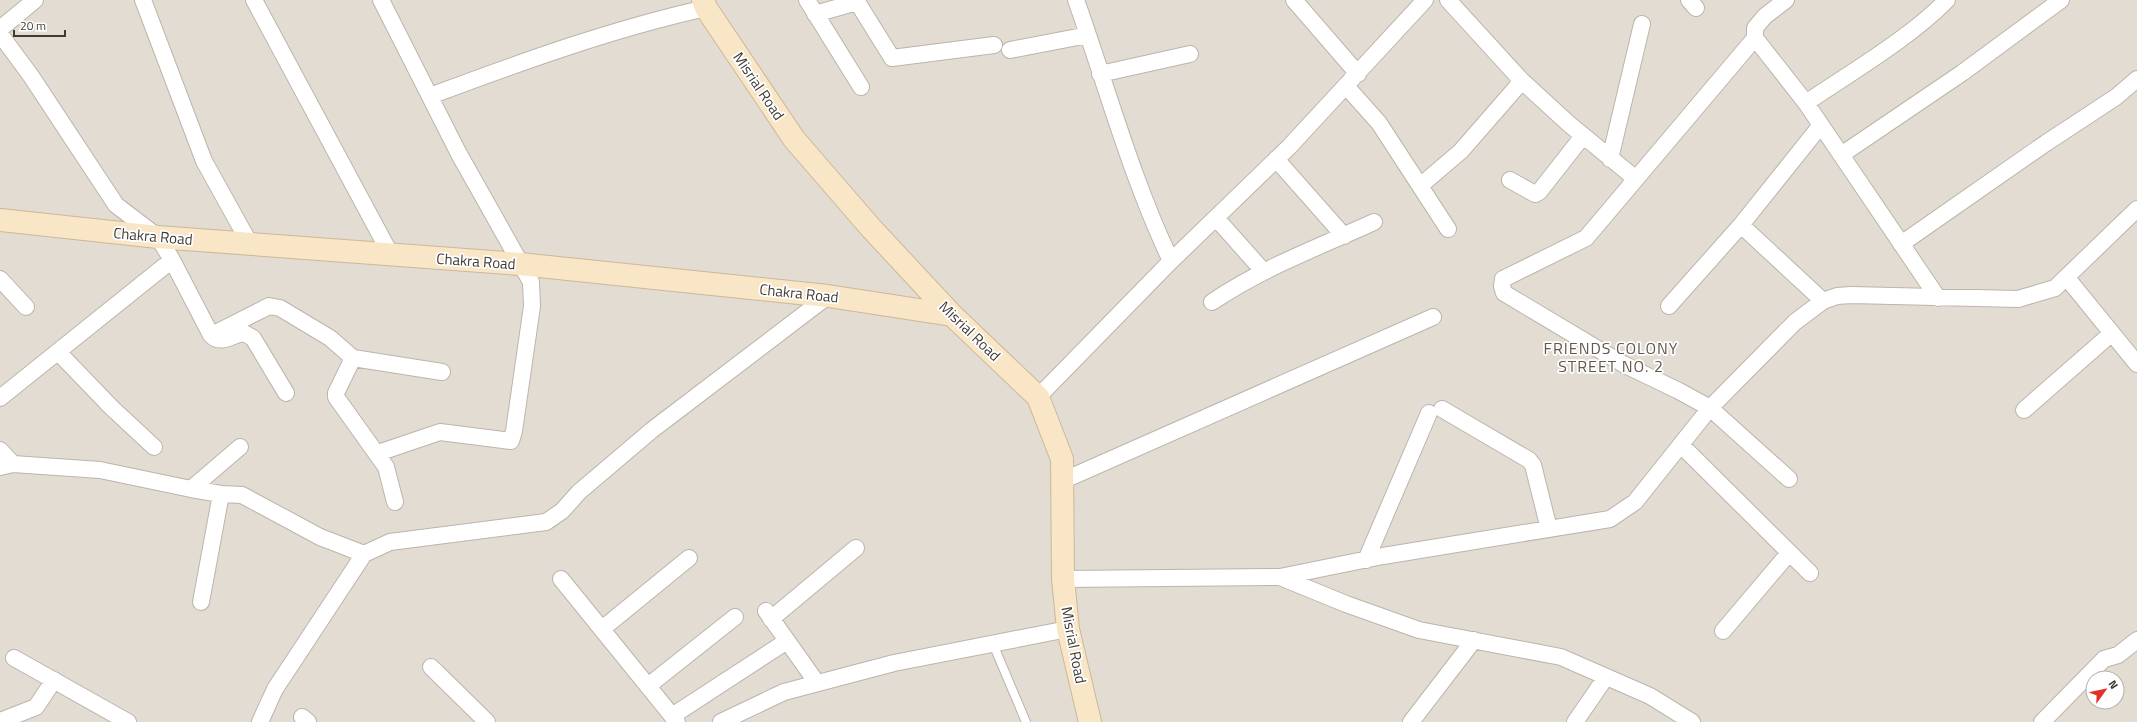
<svg xmlns="http://www.w3.org/2000/svg" width="2137" height="722" viewBox="0 0 2137 722" font-family="'Titillium Web',sans-serif">
<style>
.residential{fill:#e3dcd3;fill-rule:evenodd}
.lines{fill:none;stroke-linecap:round;stroke-linejoin:round}
.service-casing{stroke:#bdb4ab;stroke-width:10}
.minor-casing{stroke:#bdb4ab;stroke-width:18}
.secondary-casing{stroke:#cbb898;stroke-width:24}
.service{stroke:#fff;stroke-width:8}
.minor{stroke:#fff;stroke-width:16}
.secondary{stroke:#f8e6c6;stroke-width:22}
.labels{text-anchor:middle;dominant-baseline:central;stroke-width:3.5;stroke-linejoin:round;paint-order:stroke}
.street-label{font-size:15px;fill:#413b35;stroke:#fff}
.neighbourhood-label{font-size:16px;letter-spacing:1px;fill:#62584d;stroke:#fff}
</style>
<rect width="100%" height="100%" fill="#f0ebe4"/>
<!-- residential -->
<path class="residential" d="M0 0H2137V722H0ZM2093 678H2117V702H2093Z"/>
<g class="lines">
<!-- service casing -->
<g class="service-casing">
<path id="service" d="M993 644 1026 722"/>
</g>
<!-- minor casing -->
<g class="minor-casing">
<path id="minor" d="M143 0 204 161 250 244
M254 0 391 255
M807 0 861 87
M856 0 892 58 994 45
M1076 0C1107 87 1131 177 1171 261
M1294 0 1358 74
M1448 0 1522 81 1569 124 1636 179
M1689 0 1696 8
M1786 0 1765 16 1755 28V38L1806 103 1938 298
M815 14 857 2
M0 29 35 0
M0 34 31 76 116 205 158 237 172 260 211 335C221 346 233 334 244 333L253 338 286 393
M1755 38 1586 238 1503 279 1502 286 1504 293 1623 364 1679 391 1710 408 1789 479
M1010 50 1088 35
M1100 74 1190 54
M1346 86 1379 123 1448 229
M430 96C521 62 612 29 706 8
M1806 103C1850 73 1910 38 1947 0
M1841 155 1962 73 2061 0
M1276 159 1344 236
M1610 159 1642 24
M1510 180 1535 194 1539 192 1583 136
M1420 186 1461 151 1522 81
M1216 218 1264 272
M1741 225 1823 301
M1901 244 2046 143 2116 97 2137 79
M2067 278 2137 364
M0 279 26 307
M1212 302C1262 268 1319 247 1374 222
M1669 306 1741 225 1821 125
M216 333 269 306 280 308 330 338 353 358 442 372
M58 352 112 408 154 447
M353 358 336 393V397L386 467 395 502
M1038 397 1171 261 1289 147 1425 0
M0 398 172 260
M1442 409 1529 460 1533 465 1549 529
M2024 410 2112 333
M1681 445 1810 573
M0 450 13 464
M378 453 440 432 511 441 514 431 532 306 531 282 459 154 381 0
M0 467 13 464 100 470 191 489 221 494 242 495 320 537 364 554
M1062 481 1433 317
M191 489 240 447
M1366 560 1429 413
M1280 577 1346 604 1419 630 1561 657 1650 696 1692 722
M561 579 677 722
M1063 579 1280 577 1383 556 1610 519 1635 502 1710 408 1795 322 1823 301 1837 296 1851 295 2018 299 2055 288 2137 209
M201 602 221 494
M766 611 817 683
M771 619 856 548
M602 629 689 558
M1723 631 1789 553
M14 658 128 722
M431 667 487 722
M648 686 735 617
M672 716 787 641
M302 717 308 722
M0 721 36 707 54 680
M260 722 275 689 364 554 390 542 546 522 562 511 579 492 652 430 828 296
M721 722 784 692 894 663 1068 629
M1411 722 1474 640
M1575 722 1606 677
M2042 722 2104 659 2118 655 2137 640"/>
</g>
<!-- secondary casing -->
<g class="secondary-casing">
<path id="secondary" d="M703 0 706 8 794 139 871 228 952 315 1038 397 1062 459 1063 579 1068 629 1090 722
M0 220 158 237 520 264 828 296 952 315"/>
</g>
<!-- service -->
<use href="#service" class="service"/>
<!-- minor -->
<use href="#minor" class="minor"/>
<!-- secondary -->
<use href="#secondary" class="secondary"/>
</g>
<g class="labels">
<!-- street labels -->
<g class="street-label">
<text transform="translate(759 86) rotate(56)">Misrial Road</text>
<text transform="translate(153 236) rotate(5)">Chakra Road</text>
<text transform="translate(476 261) rotate(4)">Chakra Road</text>
<text transform="translate(799 293) rotate(6)">Chakra Road</text>
<text transform="translate(970 331) rotate(44)">Misrial Road</text>
<text transform="translate(1074 645) rotate(79)">Misrial Road</text>
</g>
<!-- neighbourhood labels -->
<g class="neighbourhood-label">
<text x="1611" y="348">FRIENDS COLONY<tspan x="1611" dy="18">STREET NO. 2</tspan></text>
</g>
</g>
<!-- north arrow -->
<g transform="translate(2105 690) rotate(57)"><circle r="19" fill="#ffffff" stroke="#b3b1ae"/>
<path d="M0-3L7 15L0 10L-7 15Z" fill="#e1322a"/>
<text y="-6" font-size="11" font-weight="bold" text-anchor="middle" fill="#413b35">N</text>
</g>
<!-- scale -->
<path d="M14 30v6h51v-6" fill="none" stroke="#413b35" stroke-width="2"/>
<text x="20" y="30" font-size="12" fill="#413b35" stroke="#ffffff" stroke-width="3" paint-order="stroke">20 m</text>
</svg>
